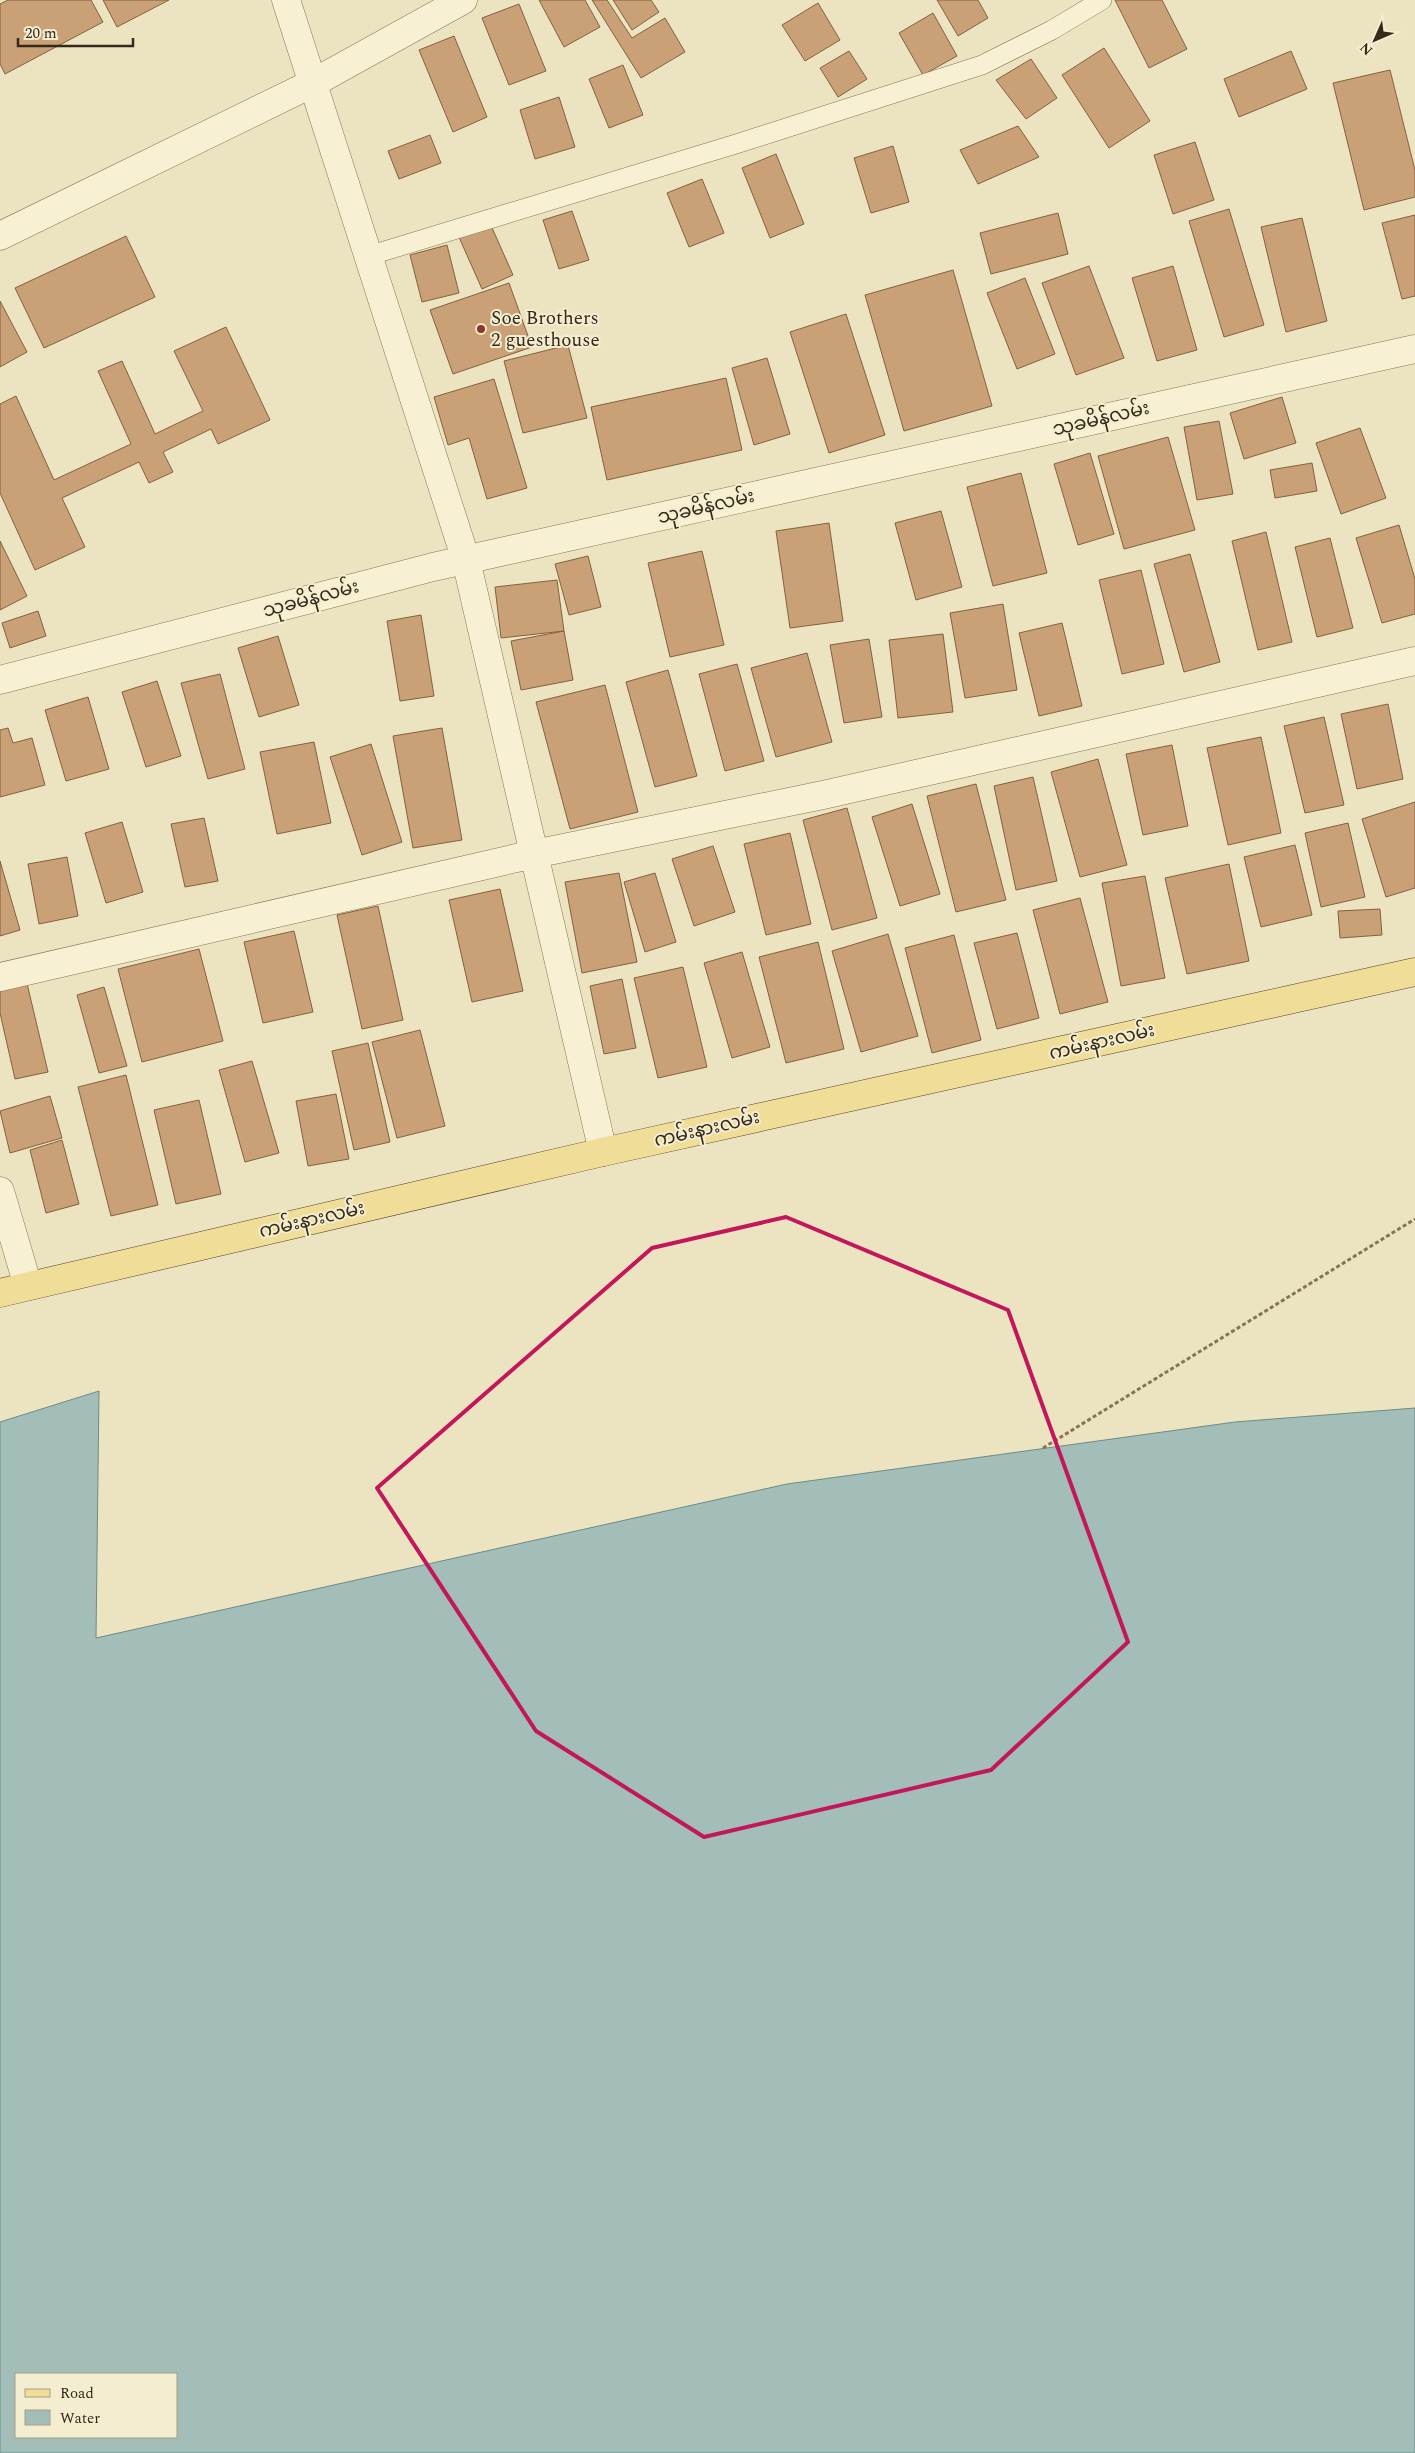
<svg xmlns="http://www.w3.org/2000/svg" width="1415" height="2453" viewBox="0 0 1415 2453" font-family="Spectral,'Noto Sans Myanmar',serif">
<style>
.water{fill:#a3beb9;stroke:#6a8c87;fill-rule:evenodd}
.building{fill:#caa176;stroke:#83613f}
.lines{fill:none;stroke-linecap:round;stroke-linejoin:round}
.lane-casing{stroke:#857458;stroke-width:20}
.street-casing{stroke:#857458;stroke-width:29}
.primary-casing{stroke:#52422d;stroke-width:29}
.path{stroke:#857458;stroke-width:3;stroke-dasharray:4 2.5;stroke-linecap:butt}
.lane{stroke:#f8f0d2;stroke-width:19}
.street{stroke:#f8f0d2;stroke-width:28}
.primary{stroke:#efdd98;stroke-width:28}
.marked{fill:none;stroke:#c2185b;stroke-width:4;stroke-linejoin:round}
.poi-dot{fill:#92342a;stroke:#f4edcf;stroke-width:2}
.labels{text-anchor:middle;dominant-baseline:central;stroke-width:4;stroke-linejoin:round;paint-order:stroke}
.poi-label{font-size:19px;fill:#342a1c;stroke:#f4edcf;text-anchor:start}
.street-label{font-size:19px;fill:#342a1c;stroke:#f4edcf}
</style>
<rect width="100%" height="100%" fill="#ece3c0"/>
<!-- water -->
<path class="water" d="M99 1391 96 1638 787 1484 1235 1422 1415 1408V2453H0V1422ZM16 2374H176V2437H16Z"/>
<!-- building -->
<path class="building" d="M8 0H91L103 22 5 74 0 64V4Z
M103 0H169L117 27Z
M539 0H585L600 27 564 47Z
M592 0H607L632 38 665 18 685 52 641 78Z
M613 0H651L659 12 632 30Z
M937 0H978L988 18 958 36Z
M1115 0H1162L1187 49 1149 68Z
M818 3 840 40 805 61 782 25Z
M519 4 546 71 509 85 482 18Z
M933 13 957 56 923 75 899 33Z
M454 36 487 117 453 132 419 50Z
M1104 48 1150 121 1109 148 1062 75Z
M849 51 867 79 838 97 820 68Z
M1291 51 1307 89 1239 117 1224 79Z
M1031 59 1057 98 1026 119 996 80Z
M623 65 643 115 609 128 589 79Z
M1390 70 1415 170V197L1364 210 1333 83Z
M559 97 575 147 535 159 520 110Z
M1018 126 1039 157 978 184 960 150Z
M430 135 441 163 399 179 388 151Z
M1195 142 1214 200 1173 214 1154 155Z
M893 146 909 202 871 213 854 158Z
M776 154 804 224 770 238 742 168Z
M702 179 724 233 689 247 667 193Z
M1229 209 1264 325 1224 337 1189 221Z
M572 211 589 260 559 269 543 220Z
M1058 213 1068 254 991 274 980 233Z
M1415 215V296L1402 299 1382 223Z
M1302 218 1327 321 1286 332 1261 227Z
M489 221 513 275 482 289 458 235Z
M126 236 155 297 44 348 15 288Z
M447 245 459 293 422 302 410 255Z
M1089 266 1124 358 1076 375 1042 283Z
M1173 266 1197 350 1157 361 1132 278Z
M953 270 992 406 904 431 865 295Z
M1025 278 1055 354 1017 369 987 293Z
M509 283 532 347 453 374 430 310Z
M0 301 27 352 0 367Z
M846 314 885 435 829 453 790 332Z
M226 327 270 420 218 444 211 429 163 452 173 472 149 483 139 462 62 498 85 547 35 570 0 493V404L16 396 54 480 131 444 98 371 122 361 155 434 203 411 174 351Z
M568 345 587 418 523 433 504 361Z
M767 358 790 434 754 445 732 368Z
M726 378 742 450 607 480 591 407Z
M494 379 527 488 487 499 469 438 448 445 434 397Z
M1282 397 1296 443 1244 459 1230 413Z
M1219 421 1233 494 1197 500 1184 427Z
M1360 428 1386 498 1341 514 1316 443Z
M1168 437 1195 530 1124 549 1098 456Z
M1090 453 1114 534 1078 545 1054 464Z
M1312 463 1317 491 1275 498 1270 470Z
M1021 473 1047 573 993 586 967 487Z
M941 511 962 587 916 600 895 523Z
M829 523 843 621 790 628 776 531Z
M1399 525 1415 579V614L1382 623 1356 538Z
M1266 532 1292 642 1258 650 1232 541Z
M1330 538 1353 628 1317 637 1295 547Z
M0 541 27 596 0 610Z
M702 551 724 645 670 657 648 563Z
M1190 554 1220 662 1184 672 1154 564Z
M588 556 601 607 569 615 555 564Z
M1141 570 1164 664 1122 674 1099 580Z
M557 580 564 631 501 638 495 587Z
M1003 604 1017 690 965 698 950 613Z
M38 611 46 636 10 648 2 623Z
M421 615 434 696 400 701 387 621Z
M1062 623 1082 706 1039 716 1019 633Z
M564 631 573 680 521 690 511 641Z
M943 634 953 712 898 718 889 640Z
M278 636 299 705 259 717 238 648Z
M869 639 882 717 844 723 830 645Z
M807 653 832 742 776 757 751 668Z
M737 664 764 761 725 771 699 674Z
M668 670 697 776 655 787 626 682Z
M220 674 245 769 208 779 181 683Z
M157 681 181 756 146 767 122 692Z
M605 685 638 812 570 829 536 702Z
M88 697 109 769 66 781 45 710Z
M1388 704 1403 779 1357 789 1341 714Z
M1324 717 1344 805 1305 813 1284 726Z
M8 728 13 743 32 738 45 785 0 797V730Z
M442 728 462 840 413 848 393 736Z
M1261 737 1281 833 1228 845 1207 748Z
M314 742 331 823 277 834 260 752Z
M371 744 402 842 362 855 330 757Z
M1172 745 1188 826 1143 835 1126 754Z
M1098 759 1127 865 1080 877 1051 772Z
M1033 777 1057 881 1016 890 994 786Z
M976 784 1006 900 956 912 927 796Z
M1415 802V888L1386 897 1362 819Z
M912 804 940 894 900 906 872 817Z
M847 808 877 918 832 930 803 820Z
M204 818 218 881 185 887 171 824Z
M122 822 143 892 106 903 85 833Z
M1348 823 1365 897 1321 907 1305 833Z
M790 833 811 924 766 935 744 844Z
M1295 845 1312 915 1261 927 1244 857Z
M713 846 735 912 694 926 672 859Z
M67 857 78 916 39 924 28 864Z
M0 861 20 930 0 936Z
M1229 864 1249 961 1187 974 1165 878Z
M619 873 637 962 582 973 565 882Z
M655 873 676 942 645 952 624 882Z
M1145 876 1165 978 1121 986 1102 883Z
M500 889 523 991 472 1002 449 900Z
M1080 898 1108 1002 1060 1014 1033 910Z
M378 906 403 1020 362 1029 337 915Z
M1380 909 1382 935 1340 938 1338 911Z
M294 931 313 1012 263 1023 244 942Z
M1017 933 1039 1018 997 1029 974 943Z
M888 934 918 1036 861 1052 832 951Z
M954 935 981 1040 932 1053 905 948Z
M818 942 844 1049 786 1063 759 957Z
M199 949 223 1041 142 1062 118 969Z
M742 952 770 1047 732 1058 704 963Z
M683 967 707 1067 658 1078 634 978Z
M25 975 48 1072 15 1079 0 1013V981Z
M622 979 636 1048 604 1054 590 986Z
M104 987 127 1066 99 1073 77 995Z
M420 1030 445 1126 397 1138 372 1042Z
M368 1043 390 1142 354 1150 332 1051Z
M252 1061 279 1153 245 1162 219 1070Z
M126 1075 158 1205 111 1216 78 1087Z
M336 1094 349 1159 308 1166 296 1101Z
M50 1096 62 1138 10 1153 0 1111Z
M199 1100 221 1194 176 1204 154 1110Z
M62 1140 79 1204 46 1213 30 1150Z"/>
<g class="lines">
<!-- lane casing -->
<g class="lane-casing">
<path id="lane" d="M368 256 736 144 982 65 1052 30 1102 0"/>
</g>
<!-- street casing -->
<g class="street-casing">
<path id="street" d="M286 0 466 560 603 1152
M0 236 313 83 463 0
M0 680 433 567 1415 349
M0 977 534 854 823 795 1415 661
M0 1191 28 1286"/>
</g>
<!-- primary casing -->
<g class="primary-casing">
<path id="primary" d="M0 1293 603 1152 1415 972"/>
</g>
<!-- path -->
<path class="path" d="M1043 1448 1415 1219"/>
<!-- lane -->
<use href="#lane" class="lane"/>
<!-- street -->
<use href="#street" class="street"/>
<!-- primary -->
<use href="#primary" class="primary"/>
</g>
<!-- marked area -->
<path class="marked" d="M786 1217 1008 1310 1128 1642 991 1770 704 1837 536 1731 377 1488 652 1248Z"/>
<!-- markers -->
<circle class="poi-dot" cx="481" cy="329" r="5"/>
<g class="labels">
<!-- poi labels -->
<g class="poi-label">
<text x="491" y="318">Soe Brothers<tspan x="491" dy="22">2 guesthouse</tspan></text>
</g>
<!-- street labels -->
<g class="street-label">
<text transform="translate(1101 419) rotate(-13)">သုခမိန်လမ်း</text>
<text transform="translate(706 507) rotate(-13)">သုခမိန်လမ်း</text>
<text transform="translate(311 599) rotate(-15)">သုခမိန်လမ်း</text>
<text transform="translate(1102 1042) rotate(-13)">ကမ်းနားလမ်း</text>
<text transform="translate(707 1129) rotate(-13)">ကမ်းနားလမ်း</text>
<text transform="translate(312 1220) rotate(-13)">ကမ်းနားလမ်း</text>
</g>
</g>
<!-- legend -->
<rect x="15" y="2373" width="162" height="65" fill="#f4edcf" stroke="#a79f87"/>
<rect x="25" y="2389" width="25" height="8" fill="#efdd98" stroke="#a79f87"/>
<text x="60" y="2398" font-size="15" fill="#342a1c">Road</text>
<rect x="25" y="2410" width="25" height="15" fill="#a3beb9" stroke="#a79f87"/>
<text x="60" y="2423" font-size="15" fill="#342a1c">Water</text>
<!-- north arrow -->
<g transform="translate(1375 40) rotate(225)" stroke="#f4edcf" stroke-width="4" paint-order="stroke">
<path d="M0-4L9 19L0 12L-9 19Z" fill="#342a1c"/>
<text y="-8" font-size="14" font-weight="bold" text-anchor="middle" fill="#342a1c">N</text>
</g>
<!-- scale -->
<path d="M18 38v8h115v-8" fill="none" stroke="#342a1c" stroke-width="2.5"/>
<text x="25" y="38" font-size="15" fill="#342a1c" stroke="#f4edcf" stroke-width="4" paint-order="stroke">20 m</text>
</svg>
